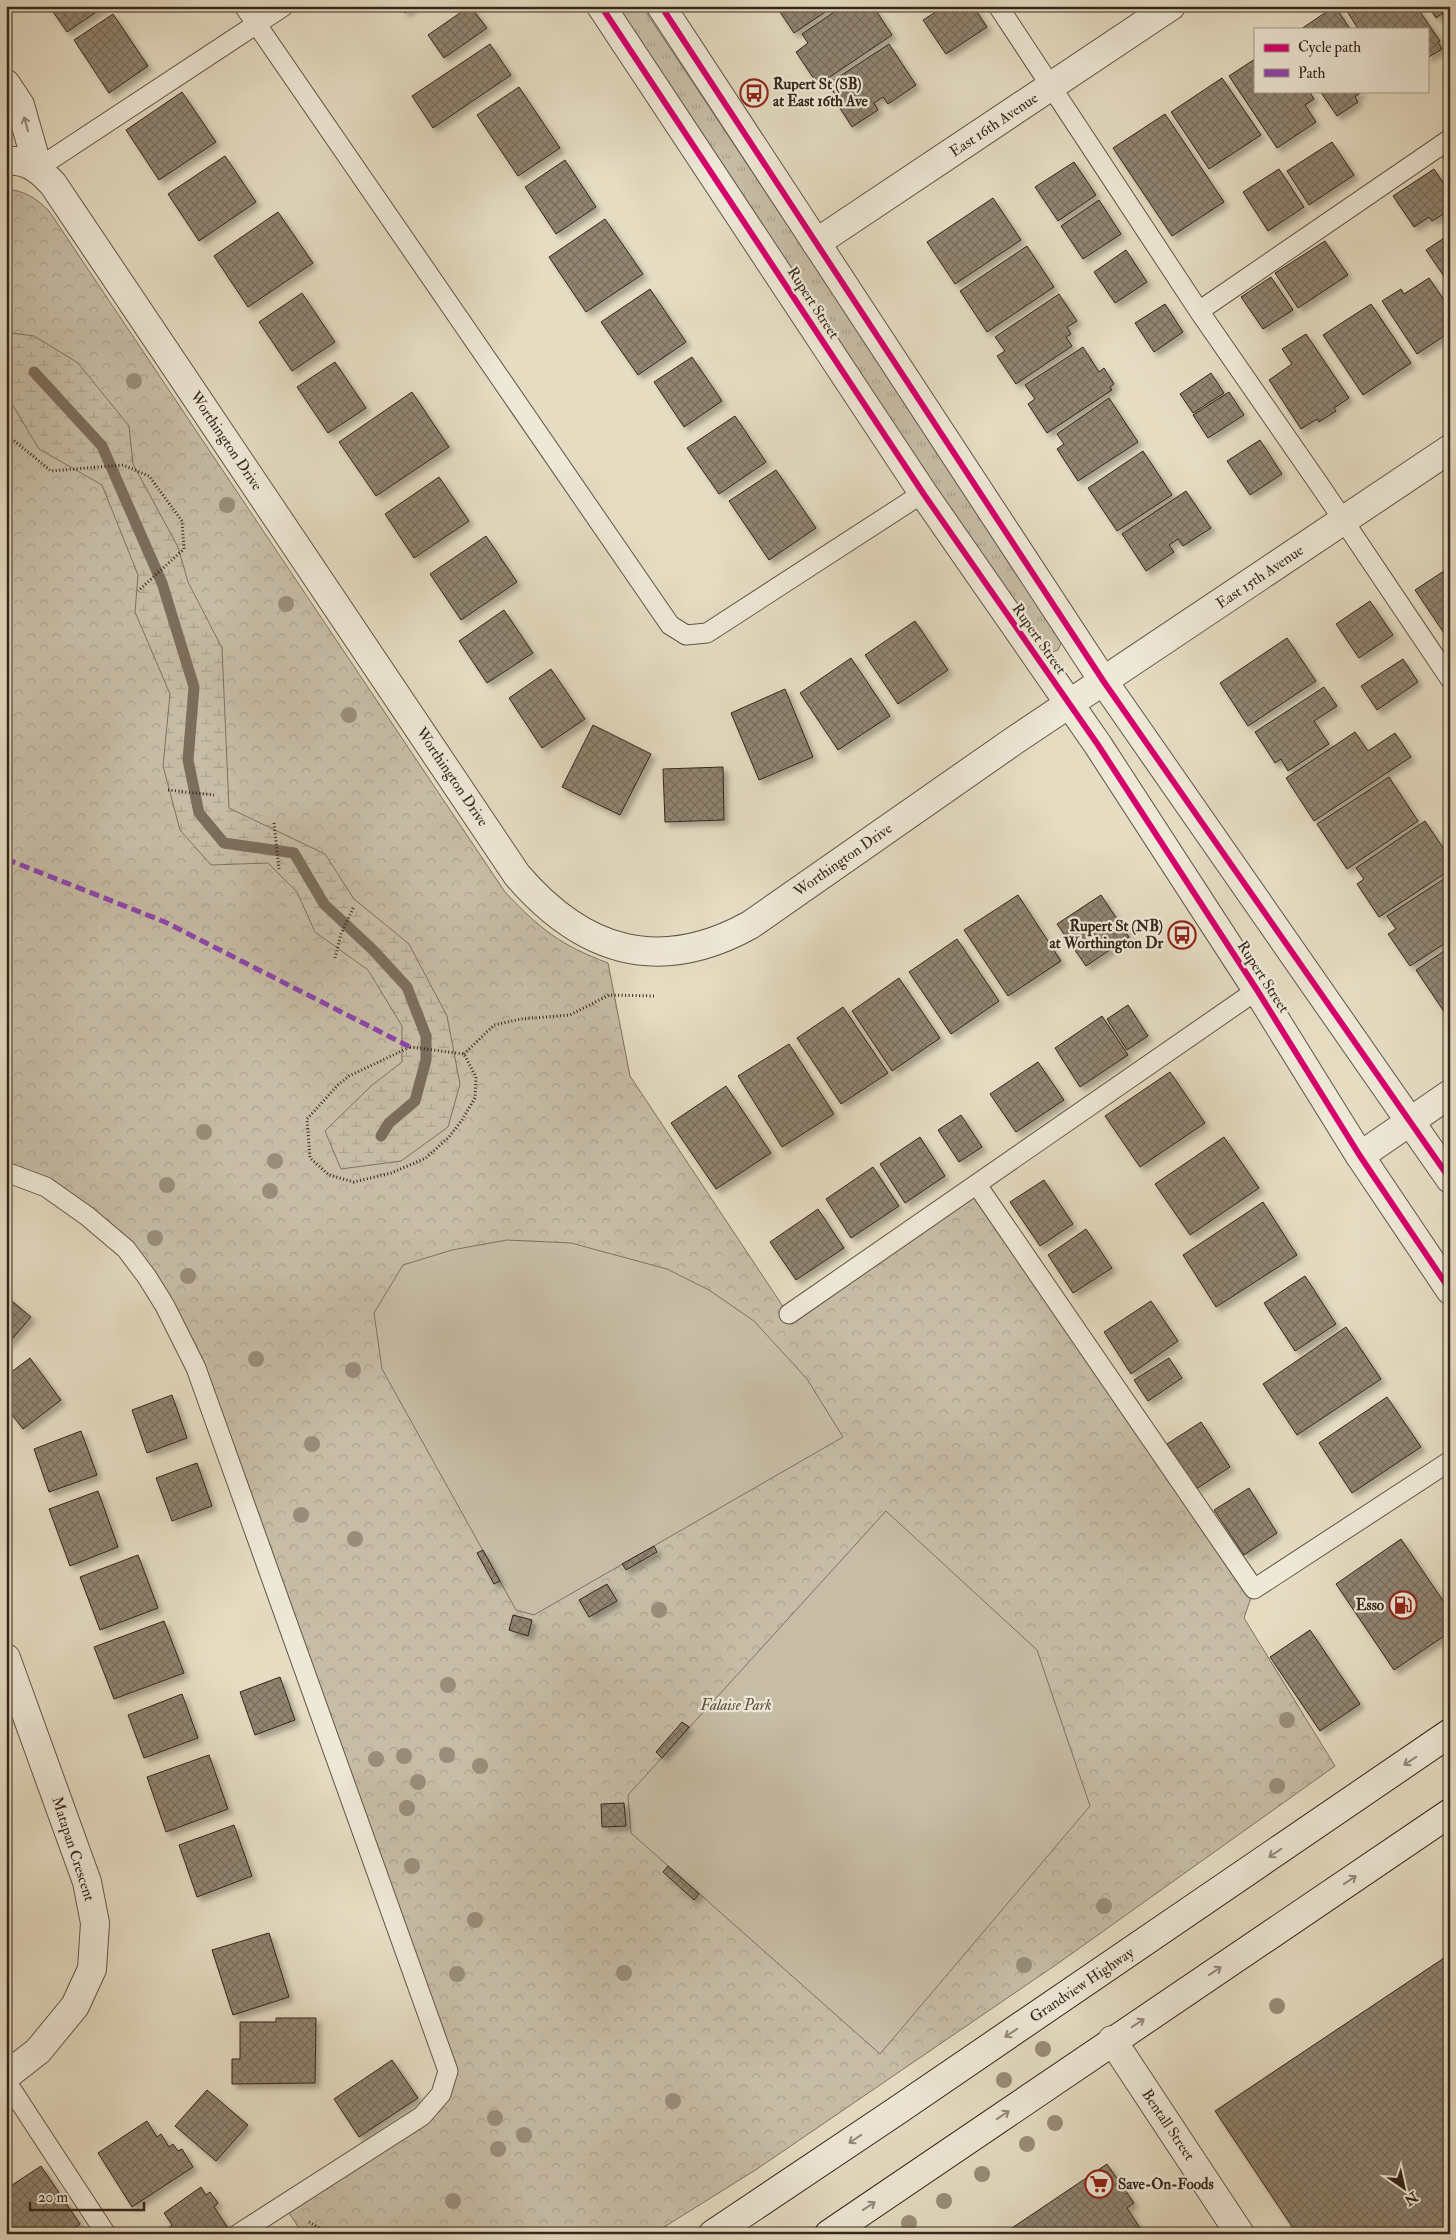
<svg xmlns="http://www.w3.org/2000/svg" width="1456" height="2240" viewBox="0 0 1456 2240" font-family="'IM FELL Double Pica',serif">
<style>
.grass{fill:url(#grass-tufts);stroke:#7e7260}
.forest{fill:url(#forest-crowns);stroke:#7e7260}
.wetland{fill:url(#wetland-marsh);stroke:#7e7260}
.pitch{fill:#c7bda6;stroke:#7e7260}
.lines{fill:none;stroke-linecap:round;stroke-linejoin:round}
.stream{stroke:#7c6e5d;stroke-width:11}
.building{fill:url(#building-cross-hatch);stroke:#36261b;filter:url(#shadow)}
.service-casing{stroke:#625445;stroke-width:21}
.minor-casing{stroke:#625445;stroke-width:30}
.tertiary-casing{stroke:#625445;stroke-width:30}
.secondary-casing{stroke:#36261b;stroke-width:30}
.path{stroke:#36261b;stroke-width:3;stroke-dasharray:1 2.5;stroke-linecap:butt}
.service{stroke:#eee8d7;stroke-width:19}
.minor{stroke:#eee8d7;stroke-width:28}
.tertiary{stroke:#eee8d7;stroke-width:28}
.secondary{stroke:#eee8d7;stroke-width:28}
.quiet{stroke:#8e44ad;stroke-width:5;stroke-dasharray:10 5;stroke-linecap:butt}
.cycleway-casing{stroke:#eee8d7;stroke-width:9}
.cycleway{stroke:#d6006c;stroke-width:6}
.tree{fill:#998d79}
.oneway{stroke:#928779}
.labels{text-anchor:middle;dominant-baseline:central;stroke-width:4.5;stroke-linejoin:round;paint-order:stroke}
.poi-label{font-size:15px;font-weight:bold;fill:#36261b;stroke:#eee8d7;text-anchor:start}
.street-label{font-size:15px;fill:#36261b;stroke:#eee8d7}
.park-label{font-size:15px;font-style:italic;fill:#5a4c3e;stroke:#eee8d7}
</style>
<defs>
<pattern id="grass-tufts" width="24" height="20" patternUnits="userSpaceOnUse" patternTransform="scale(1.25)"><rect width="24" height="20" fill="#c7bda6"/><path d="M3 7l-1-3M5 7V3M7 7l1-3M15 17l-1-3M17 17v-4M19 17l1-3" fill="none" stroke="#aca28e"/></pattern>
<pattern id="forest-crowns" width="20" height="18" patternUnits="userSpaceOnUse" patternTransform="scale(1.25)"><rect width="20" height="18" fill="#c7bda6"/><path d="M2 6a3 3 0 1 1 6 0M12 15a3 3 0 1 1 6 0" fill="none" stroke="#aca28e"/></pattern>
<pattern id="wetland-marsh" width="20" height="14" patternUnits="userSpaceOnUse" patternTransform="scale(1.25)"><rect width="20" height="14" fill="#c7bda6"/><path d="M1 5h8M5 5V1M11 12h8M15 12V8" fill="none" stroke="#aca28e"/></pattern>
<pattern id="building-cross-hatch" width="8" height="8" patternUnits="userSpaceOnUse" patternTransform="scale(1.25)"><rect width="8" height="8" fill="#918572"/><path d="M0 0l8 8M0 8l8-8" fill="none" stroke="#776d5d"/></pattern>
<filter id="shadow"><feDropShadow dx="4.5" dy="4.5" stdDeviation="2.5" flood-color="#0004"/></filter>
</defs>
<rect width="100%" height="100%" fill="#e5dcc2"/>
<filter id="stains"><feTurbulence type="fractalNoise" baseFrequency=".004" numOctaves="4"/><feColorMatrix values="0 0 0 0 .2 0 0 0 0 .09 0 0 0 0 .02 0 0 0 .5 -.17"/></filter>
<radialGradient id="worn" r=".72"><stop offset=".6" stop-color="#630" stop-opacity="0"/><stop offset="1" stop-color="#630" stop-opacity=".3"/></radialGradient>
<!-- grass -->
<path class="grass" d="M614 6H642L1059 634 1062 641 1058 650 1050 653 1042 647Z"/>
<!-- forest -->
<path class="forest" d="M6 189C25 191 36 198 49 211L505 892C540 929 560 945 608 963L630 1076 788 1314 977 1185 1254 1589 1244 1618 1335 1766 1060 1962 757 2169 653 2234H303L283 2204 422 2116 448 2071 196 1368 126 1249 6 1172Z"/>
<!-- wetland -->
<path class="wetland" d="M11 333 34 336 78 363 129 426 133 464 178 547 188 582 222 648 229 808 325 854 354 899 409 944 447 1016 460 1084 448 1127 401 1161 341 1169 325 1131 371 1086 402 1062V1026L368 970 315 932 297 892 268 863 211 865 180 830 163 766 170 694 135 612 138 575 102 485 39 449 6 394V338Z"/>
<!-- pitch -->
<path class="pitch" d="M507 1240 571 1243 667 1269 709 1290 754 1321 807 1379 843 1437 534 1615 516 1610 382 1369 374 1313 403 1265 452 1250Z
M886 1511 1037 1650 1090 1806 880 2054 631 1833 628 1795Z"/>
<g class="lines">
<!-- stream -->
<path class="stream" d="M34 372 102 446 162 583 194 687 188 760 199 813 224 843 294 853 324 904 373 950 407 987 426 1036V1060L415 1101 389 1123 381 1136"/>
</g>
<!-- building -->
<path class="building" d="M49 6H105L67 32Z
M401 6H415L405 13Z
M470 6 487 28 444 58 428 35Z
M776 6H834L794 33Z
M843 6H873L892 35 818 85 796 52 808 43 802 34Z
M945 6H973L987 27 946 54 923 20Z
M1335 6 1350 29H1301L1307 25Z
M1344 6H1416L1440 41 1438 42 1442 49 1427 58V29H1358Z
M1428 6H1450V8L1436 18Z
M113 14 148 66 109 93 74 40Z
M490 44 511 75 433 128 412 96Z
M889 44 916 85 888 104 883 97 874 103 878 110 852 127 836 102 839 100 828 84Z
M1255 59V91H1309L1314 99 1305 105 1316 122 1277 148 1229 76Z
M1222 78 1261 135 1209 169 1171 112Z
M519 87 560 148 518 176 477 115Z
M1320 91H1363L1355 97 1358 102 1337 116Z
M182 92 216 142 159 180 126 130Z
M1165 114 1224 202 1172 236 1113 148Z
M1332 142 1354 175 1309 205 1287 171Z
M1450 154V168L1443 158Z
M225 156 256 202 199 241 168 194Z
M565 160 596 207 556 234 525 187Z
M1074 162 1096 195 1058 221 1035 187Z
M1279 169 1304 207 1268 231 1243 192Z
M1434 169 1450 193V210L1432 221 1429 217 1414 227 1393 196Z
M993 198 1021 240 955 284 927 242Z
M1099 200 1121 234 1083 259 1061 226Z
M278 212 313 263 248 307 214 256Z
M605 219 643 274 586 312 549 257Z
M1450 234V285L1426 250Z
M1325 241 1348 275 1298 308 1275 273Z
M1027 246 1054 287 987 332 960 291Z
M1126 250 1147 282 1115 303 1094 272Z
M1271 277 1293 310 1263 329 1241 297Z
M1429 278 1450 309V332L1417 354 1382 301 1401 289 1404 294Z
M650 289 686 342 638 375 601 322Z
M302 293 335 342 292 371 259 322Z
M1059 294 1077 321 1067 327 1071 334 1066 337 1072 346 1016 384 997 356 1005 351 995 337Z
M1165 304 1183 332 1154 352 1135 323Z
M1371 304 1411 363 1363 395 1323 335Z
M1306 334 1349 398 1334 408 1336 411 1319 422 1317 419 1301 429 1269 380 1292 364 1282 349Z
M1083 347 1099 372 1104 368 1114 384 1110 387 1112 390 1047 433 1028 404 1035 399 1025 385Z
M692 357 722 401 684 427 654 382Z
M335 362 366 408 328 433 297 387Z
M1211 373 1224 393 1193 413 1180 394Z
M412 392 449 447 376 496 339 442Z
M1229 392 1244 415 1208 438 1193 415Z
M1109 398 1138 442 1078 481 1057 449 1064 444 1057 434Z
M735 416 766 462 719 494 687 448Z
M1260 440 1282 474 1250 495 1227 461Z
M1143 451 1172 495 1117 531 1088 488Z
M776 470 816 528 769 560 729 501Z
M439 477 469 521 414 558 385 514Z
M1186 491 1211 528 1183 546 1178 539 1169 545 1174 552 1146 571 1122 534Z
M486 536 517 582 461 620 430 574Z
M1450 567V629L1444 633 1415 590Z
M1370 601 1393 635 1359 658 1336 624Z
M504 610 533 653 487 683 459 641Z
M915 621 948 670 898 704 865 655Z
M1287 638 1316 681 1248 726 1220 683Z
M851 658 890 716 838 750 800 693Z
M1403 659 1418 682 1377 710 1361 686Z
M551 669 585 719 542 748 509 698Z
M1324 687 1337 706 1314 721 1329 744 1288 771 1281 759 1275 763 1255 732Z
M785 689 813 757 759 780 731 713Z
M593 725 651 754 620 815 562 787Z
M1355 732 1368 751 1395 733 1411 757 1314 821 1286 778Z
M723 767 724 820 665 822 663 769Z
M1389 777 1418 821 1347 869 1317 824Z
M1425 821 1450 858V870L1379 917 1357 884 1364 879 1356 868Z
M1450 875V940L1410 966 1388 934 1396 929 1387 916Z
M1018 895 1061 961 1008 996 964 930Z
M1101 895 1129 937 1086 966 1057 924Z
M957 939 999 1001 951 1034 909 972Z
M1450 947V1009L1445 1013 1416 970Z
M899 978 940 1038 892 1071 852 1011Z
M1128 1005 1148 1036 1127 1050 1107 1019Z
M843 1007 888 1073 841 1104 797 1038Z
M1102 1016 1128 1055 1080 1087 1055 1048Z
M789 1044 834 1114 782 1147 738 1076Z
M1038 1062 1064 1100 1016 1132 990 1094Z
M1170 1072 1205 1123 1140 1167 1105 1116Z
M726 1086 771 1153 716 1189 671 1123Z
M961 1115 982 1147 959 1162 938 1130Z
M920 1137 945 1176 905 1203 880 1164Z
M1224 1137 1259 1188 1190 1235 1155 1184Z
M873 1167 899 1206 851 1238 826 1199Z
M1044 1180 1073 1224 1040 1246 1010 1202Z
M1263 1202 1297 1255 1216 1307 1183 1255Z
M818 1209 844 1248 796 1280 770 1242Z
M1086 1229 1112 1268 1073 1293 1048 1255Z
M1305 1276 1336 1324 1295 1351 1264 1303Z
M6 1296 31 1317 6 1346Z
M1151 1301 1178 1341 1131 1374 1104 1332Z
M1346 1327 1381 1379 1297 1435 1263 1384Z
M30 1358 61 1400 23 1429 6 1407V1376Z
M1169 1358 1182 1378 1148 1401 1134 1380Z
M172 1395 187 1438 147 1453 132 1410Z
M1387 1397 1421 1447 1352 1493 1319 1443Z
M1201 1422 1230 1467 1196 1489 1167 1444Z
M81 1431 97 1475 49 1492 34 1449Z
M197 1463 212 1506 172 1521 156 1478Z
M1249 1488 1277 1533 1244 1555 1214 1510Z
M98 1491 118 1547 70 1566 49 1509Z
M1401 1539 1450 1611V1632L1394 1670 1336 1584Z
M654 1546 657 1552 626 1570 622 1564Z
M483 1550 500 1581 494 1584 477 1553Z
M138 1555 158 1608 100 1630 80 1577Z
M607 1584 617 1601 589 1617 579 1600Z
M513 1615 532 1620 528 1636 509 1630Z
M164 1621 184 1673 114 1699 94 1647Z
M1310 1630 1360 1704 1320 1731 1270 1657Z
M280 1677 295 1720 255 1735 240 1692Z
M182 1694 198 1738 144 1758 128 1715Z
M682 1722 689 1727 662 1758 656 1752Z
M209 1755 228 1809 166 1832 147 1777Z
M624 1803 626 1826 602 1827 601 1804Z
M234 1825 252 1876 197 1897 179 1845Z
M668 1866 699 1894 694 1900 663 1872Z
M269 1933 289 1997 233 2015 212 1950Z
M1450 1954V2234H1297L1215 2111Z
M276 2018H316L315 2083 232 2084V2059H240V2022H276Z
M392 2060 418 2098 359 2137 334 2099Z
M207 2090 248 2125 216 2161 175 2126Z
M147 2121 157 2137 161 2134 169 2147 173 2144 178 2151 182 2149 193 2167 132 2207 98 2153Z
M1107 2164 1134 2203 1127 2208 1144 2234H1003Z
M41 2166 80 2224 67 2234H12L6 2225V2189Z
M201 2187 206 2195 210 2192 218 2203 214 2207 228 2228 220 2234H170L167 2229 172 2225 164 2213Z"/>
<g class="lines">
<!-- service casing -->
<g class="service-casing">
<path id="service" d="M244 6 670 625 686 635 707 633 923 493
M998 6 1199 311 1323 490 1450 679
M38 168 284 6
M1199 311 1450 139
M6 1172 46 1187 87 1216 126 1249 147 1277 165 1306 196 1368 448 2071 441 2094 422 2116 238 2234
M977 1185 1254 1589 1450 1461
M789 1314 1257 990
M6 2081 106 2234"/>
</g>
<!-- minor casing -->
<g class="minor-casing">
<path id="minor" d="M6 84 20 105 38 168
M6 161C27 159 39 169 53 184L517 875C583 952 659 975 750 925L1015 740 1450 449
M816 243 1171 6
M1360 1156 1450 1094
M6 1658 87 1882 95 1923 92 1969 75 2006 38 2051 6 2076
M1112 2040 1240 2234"/>
</g>
<!-- tertiary casing -->
<g class="tertiary-casing">
<path id="tertiary" d="M601 6 923 493 1098 745 1257 990 1360 1156 1450 1290
M661 6 1104 682 1450 1179"/>
</g>
<!-- secondary casing -->
<g class="secondary-casing">
<path id="secondary" d="M713 2234 895 2112 1450 1733
M829 2234 1450 1813"/>
</g>
<!-- path -->
<path class="path" d="M6 271 10 263 9 194
M6 434 51 471 123 465 149 476 182 521 184 549 138 591
M168 790 214 795
M274 823 279 869
M335 958 341 934 354 906
M410 1047 464 1054 476 1077 475 1098 462 1120 449 1137 426 1158 391 1173 354 1182 329 1175 310 1158 307 1119 338 1085 349 1076Z
M464 1054 494 1025 521 1019 570 1015 609 995 654 996
M309 2222 330 2234"/>
<!-- service -->
<use href="#service" class="service"/>
<!-- minor -->
<use href="#minor" class="minor"/>
<!-- tertiary -->
<use href="#tertiary" class="tertiary"/>
<!-- secondary -->
<use href="#secondary" class="secondary"/>
<!-- quiet -->
<path class="quiet" d="M6 859 165 922 410 1047"/>
<!-- cycleway casing -->
<g class="cycleway-casing">
<path id="cycleway" d="M601 6 923 493 1098 745 1257 990 1360 1156 1450 1290
M661 6 1104 682 1450 1179"/>
</g>
<!-- cycleway -->
<use href="#cycleway" class="cycleway"/>
</g>
<!-- trees -->
<g class="tree">
<circle cx="134" cy="381" r="8"/>
<circle cx="227" cy="505" r="8"/>
<circle cx="286" cy="604" r="8"/>
<circle cx="349" cy="715" r="8"/>
<circle cx="204" cy="1132" r="8"/>
<circle cx="275" cy="1161" r="8"/>
<circle cx="167" cy="1185" r="8"/>
<circle cx="270" cy="1191" r="8"/>
<circle cx="155" cy="1238" r="8"/>
<circle cx="188" cy="1276" r="8"/>
<circle cx="256" cy="1359" r="8"/>
<circle cx="353" cy="1370" r="8"/>
<circle cx="312" cy="1444" r="8"/>
<circle cx="301" cy="1515" r="8"/>
<circle cx="355" cy="1539" r="8"/>
<circle cx="659" cy="1610" r="8"/>
<circle cx="448" cy="1685" r="8"/>
<circle cx="1287" cy="1720" r="8"/>
<circle cx="447" cy="1755" r="8"/>
<circle cx="404" cy="1756" r="8"/>
<circle cx="376" cy="1759" r="8"/>
<circle cx="480" cy="1766" r="8"/>
<circle cx="418" cy="1782" r="8"/>
<circle cx="1277" cy="1786" r="8"/>
<circle cx="407" cy="1808" r="8"/>
<circle cx="412" cy="1866" r="8"/>
<circle cx="1104" cy="1906" r="8"/>
<circle cx="475" cy="1920" r="8"/>
<circle cx="1024" cy="1965" r="8"/>
<circle cx="624" cy="1973" r="8"/>
<circle cx="457" cy="1974" r="8"/>
<circle cx="1277" cy="2006" r="8"/>
<circle cx="1043" cy="2049" r="8"/>
<circle cx="1004" cy="2080" r="8"/>
<circle cx="673" cy="2101" r="8"/>
<circle cx="495" cy="2118" r="8"/>
<circle cx="1055" cy="2123" r="8"/>
<circle cx="524" cy="2135" r="8"/>
<circle cx="1027" cy="2144" r="8"/>
<circle cx="498" cy="2149" r="8"/>
<circle cx="982" cy="2174" r="8"/>
<circle cx="453" cy="2201" r="8"/>
<circle cx="944" cy="2201" r="8"/>
<circle cx="909" cy="2223" r="8"/>
</g>
<!-- one-way arrows -->
<defs><path id="oneway-shaft" d="M-6 0H5M1.5-3L5.5 0L1.5 3" fill="none" stroke-width="1.6" stroke-linecap="round" stroke-linejoin="round" transform="scale(1.25)"/></defs>
<g class="oneway">
<use href="#oneway-shaft" transform="translate(26 124) rotate(-106)"/>
<use href="#oneway-shaft" transform="translate(1410 1761) rotate(146)"/>
<use href="#oneway-shaft" transform="translate(1275 1853) rotate(146)"/>
<use href="#oneway-shaft" transform="translate(1350 1880) rotate(-34)"/>
<use href="#oneway-shaft" transform="translate(1215 1971) rotate(-34)"/>
<use href="#oneway-shaft" transform="translate(1138 2023) rotate(-34)"/>
<use href="#oneway-shaft" transform="translate(1011 2033) rotate(146)"/>
<use href="#oneway-shaft" transform="translate(1003 2115) rotate(-34)"/>
<use href="#oneway-shaft" transform="translate(855 2139) rotate(146)"/>
<use href="#oneway-shaft" transform="translate(869 2206) rotate(-34)"/>
</g>
<!-- icons -->
<defs>
<g id="bus-ring" transform="scale(1.4375)"><circle r="9.5" fill="#eee8d7" stroke="#8f2418" stroke-width="1.5"/><path d="M-5-6H5V4H4V6H2V4H-2V6H-4V4H-5ZM-3.5-4V0h7V-4ZM-3.5 1.2v1.5H-2V1.2ZM2 1.2v1.5H3.5V1.2Z" fill="#8f2418"/></g>
<g id="fuel-ring" transform="scale(1.4375)"><circle r="9.5" fill="#eee8d7" stroke="#8f2418" stroke-width="1.5"/><path d="M-5.5-6h7V0h2V4h1.3V-2.5L3-4.5l.8-.8L6-3V5H2.5V1h-1V6h-7ZM-4.2-4.7v3.2H.2V-4.7Z" fill="#8f2418"/></g>
<g id="supermarket-ring" transform="scale(1.4375)"><circle r="9.5" fill="#eee8d7" stroke="#8f2418" stroke-width="1.5"/><path d="M-6-5.5h2.5l.6 2H6L4.5 2H-2.5L-4.4-4H-6ZM-1.5 3.2a1.3 1.3 0 1 0 .1 0ZM3 3.2a1.3 1.3 0 1 0 .1 0Z" fill="#8f2418"/></g>
</defs>
<g fill-rule="evenodd">
<use href="#bus-ring" x="754" y="93"/>
<use href="#bus-ring" x="1182" y="935"/>
<use href="#fuel-ring" x="1403" y="1605"/>
<use href="#supermarket-ring" x="1099" y="2184"/>
</g>
<g class="labels">
<!-- poi labels -->
<g class="poi-label">
<text x="773" y="84">Rupert St (SB)<tspan x="773" dy="17">at East 16th Ave</tspan></text>
<text x="1163" y="926" text-anchor="end">Rupert St (NB)<tspan x="1163" dy="17">at Worthington Dr</tspan></text>
<text x="1384" y="1605" text-anchor="end">Esso</text>
<text x="1118" y="2184">Save-On-Foods</text>
</g>
<!-- street labels -->
<g class="street-label">
<text transform="translate(994 125) rotate(-34)">East 16th Avenue</text>
<text transform="translate(813 303) rotate(57)">Rupert Street</text>
<text transform="translate(226 441) rotate(56)">Worthington Drive</text>
<text transform="translate(1260 577) rotate(-34)">East 15th Avenue</text>
<text transform="translate(1039 639) rotate(55)">Rupert Street</text>
<text transform="translate(452 777) rotate(56)">Worthington Drive</text>
<text transform="translate(843 860) rotate(-35)">Worthington Drive</text>
<text transform="translate(1263 977) rotate(57)">Rupert Street</text>
<text transform="translate(73 1849) rotate(72)">Matapan Crescent</text>
<text transform="translate(1082 1985) rotate(-34)">Grandview Highway</text>
<text transform="translate(1168 2125) rotate(56)">Bentall Street</text>
</g>
<!-- park labels -->
<g class="park-label">
<text x="736" y="1705">Falaise Park</text>
</g>
</g>
<!-- margin -->
<rect width="1456" height="2240" fill="none" stroke="#e5dcc2" stroke-width="25"/>
<rect x="8" y="8" width="1441" height="2225" fill="none" stroke="#36261b" stroke-width="2.5"/>
<rect x="12" y="12" width="1431" height="2215" fill="none" stroke="#36261b"/>
<!-- legend -->
<rect x="1254" y="28" width="175" height="65" fill="#eee8d7" stroke="#a49a8c"/>
<rect x="1264" y="44" width="25" height="8" fill="#d6006c" stroke="#a49a8c"/>
<text x="1298" y="52" font-size="15" fill="#36261b">Cycle path</text>
<rect x="1264" y="69" width="25" height="8" fill="#8e44ad" stroke="#a49a8c"/>
<text x="1298" y="78" font-size="15" fill="#36261b">Path</text>
<!-- north arrow -->
<g transform="translate(1404 2188) rotate(146)" stroke="#eee8d7" stroke-width="4" paint-order="stroke">
<path d="M0-4L9 19L0 12L-9 19Z" fill="#36261b"/>
<text y="-8" font-size="14" font-weight="bold" text-anchor="middle" fill="#36261b">N</text>
</g>
<!-- scale -->
<path d="M30 2202v8h114v-8" fill="none" stroke="#36261b" stroke-width="2.5"/>
<text x="38" y="2202" font-size="15" fill="#36261b" stroke="#eee8d7" stroke-width="4" paint-order="stroke">20 m</text>
<rect width="100%" height="100%" filter="url(#stains)"/>
<rect width="100%" height="100%" fill="url(#worn)"/>
</svg>
